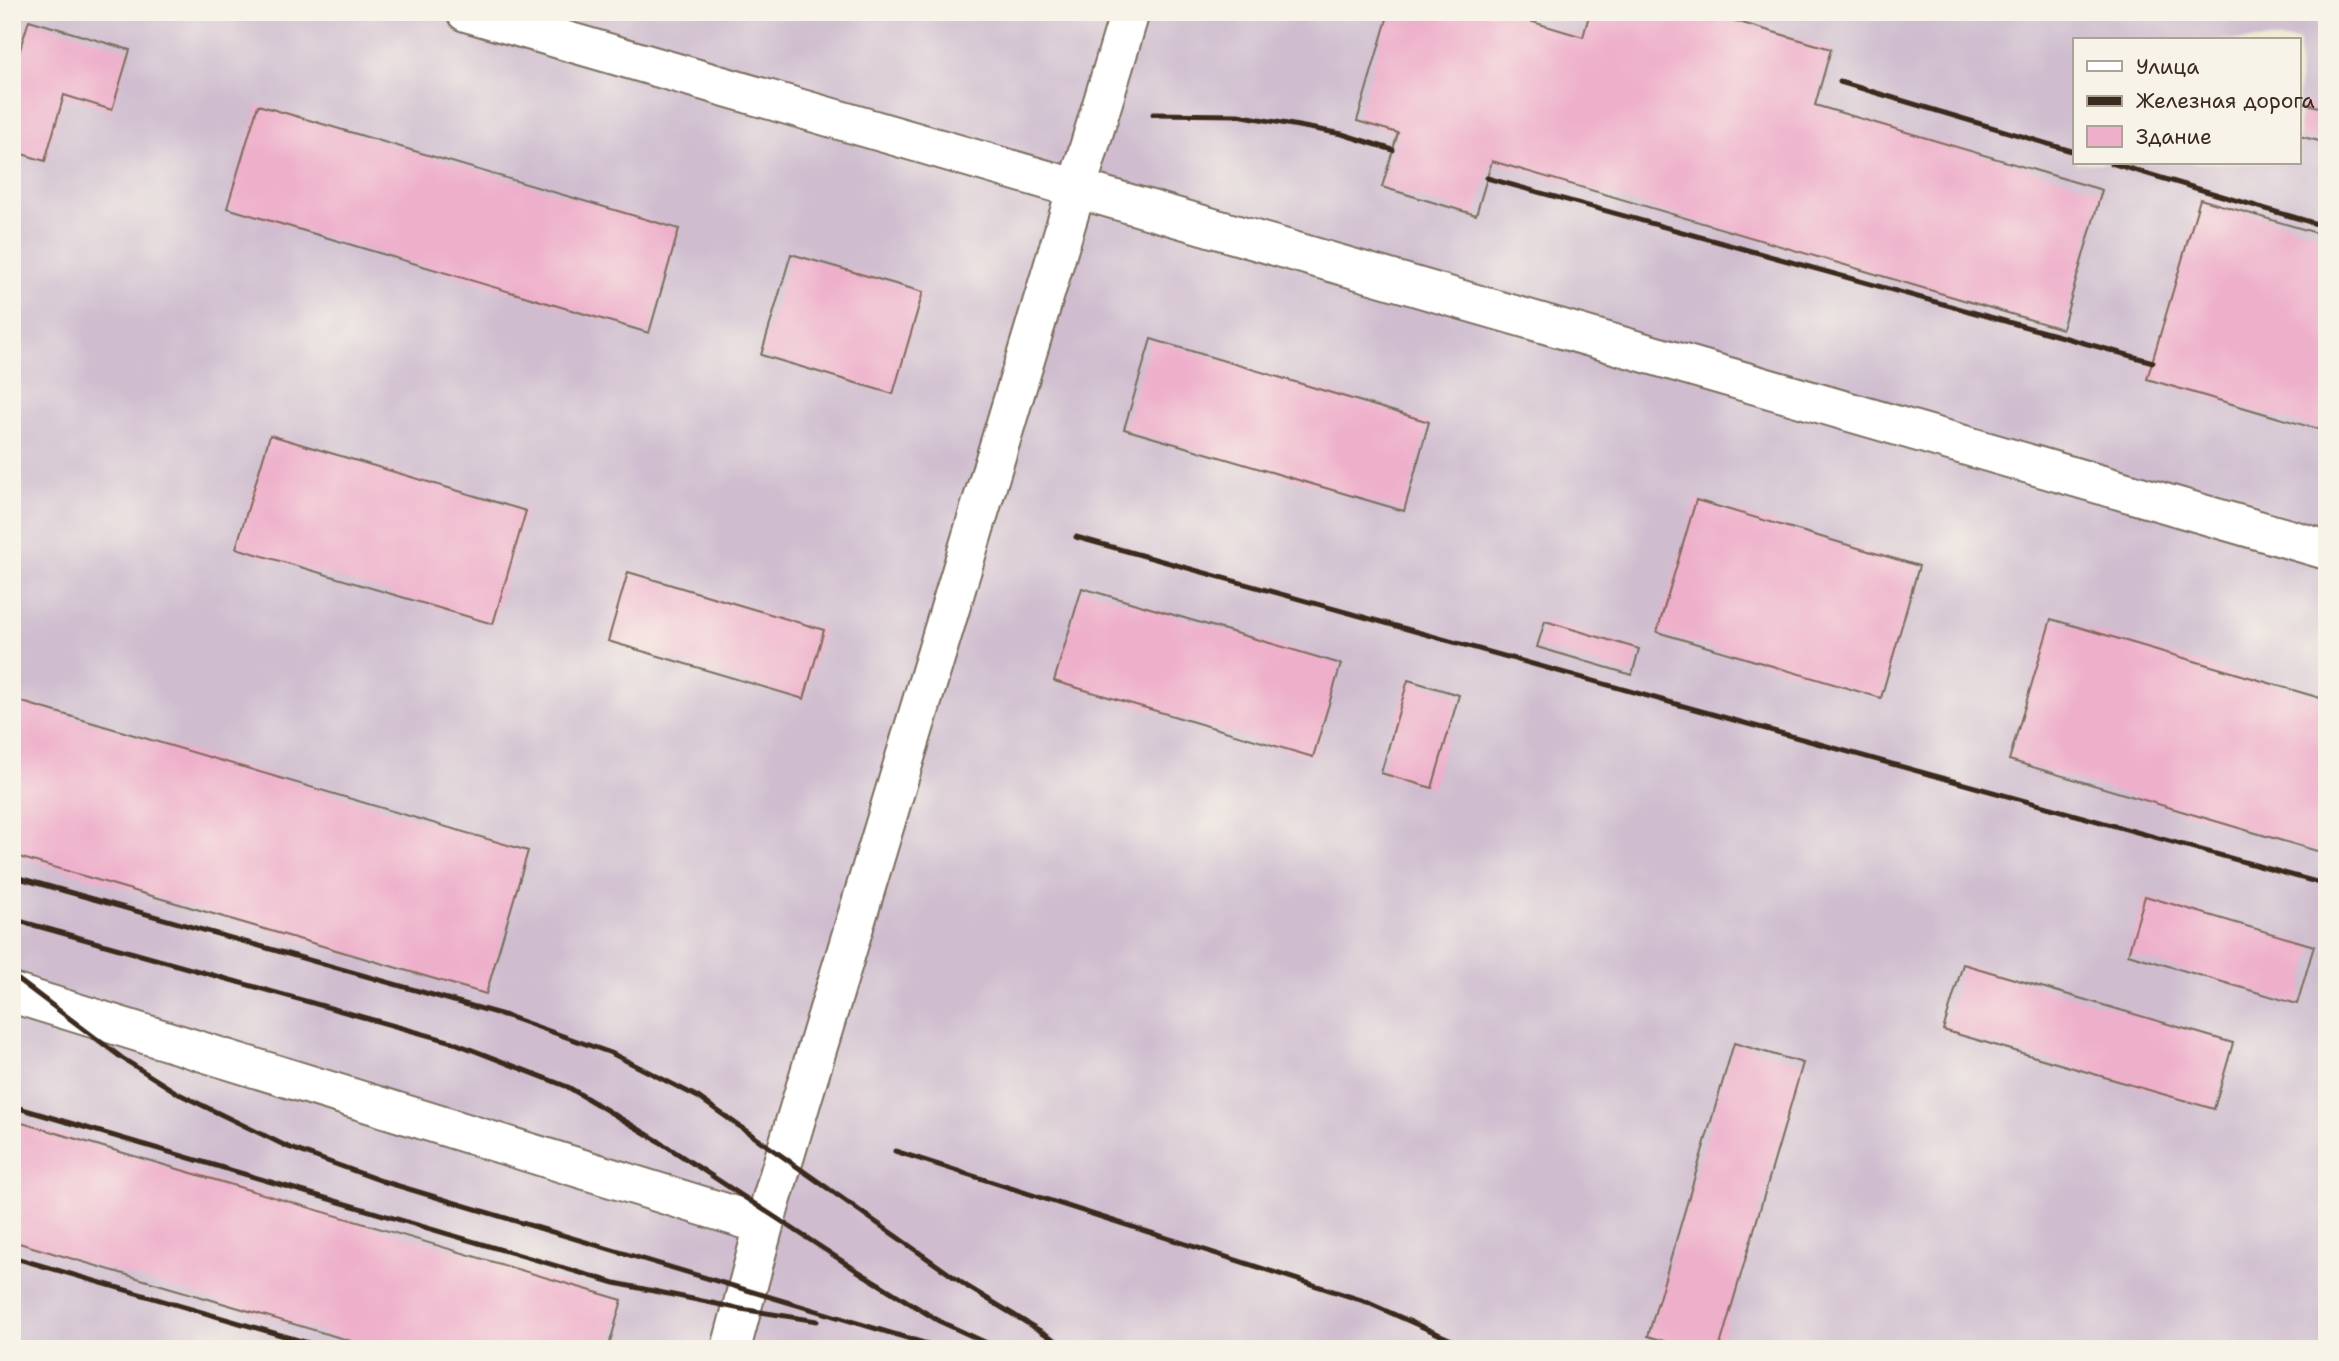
<svg xmlns="http://www.w3.org/2000/svg" width="2339" height="1361" viewBox="0 0 2339 1361" font-family="'Shantell Sans',sans-serif">
<style>
.industrial{fill:#cfbdcf;fill-rule:evenodd}
.building{fill:#eeafca}
.lines{fill:none;stroke-linecap:round;stroke-linejoin:round}
.minor-casing{stroke:#7a6d5d;stroke-width:42}
.minor{stroke:#fff;stroke-width:38}
.rail{stroke:#3b2a1e;stroke-width:5}
</style>
<rect width="100%" height="100%" fill="#f7f3e8"/>
<filter id="ink" filterUnits="userSpaceOnUse"><feTurbulence type="fractalNoise" baseFrequency=".0143" numOctaves="2"/><feDisplacementMap in="SourceGraphic" scale="14" xChannelSelector="R" yChannelSelector="G"/><feConvolveMatrix kernelMatrix="1 2 1 2 8 2 1 2 1" color-interpolation-filters="sRGB"/></filter>
<filter id="wash" filterUnits="userSpaceOnUse"><feTurbulence type="fractalNoise" baseFrequency=".00686" numOctaves="4" result="noise"/><feDisplacementMap in="SourceGraphic" scale="28" xChannelSelector="R" yChannelSelector="G"/><feGaussianBlur stdDeviation="1.57" result="paint"/><feColorMatrix in="noise" values="0 0 0 0 0 0 0 0 0 0 0 0 0 0 0 0 0 1.4 0 .05"/><feComposite in="paint" operator="in"/></filter>
<g filter="url(#wash)">
<rect width="100%" height="100%" fill="#f0ead2"/>
<!-- industrial -->
<path class="industrial" d="M12 12H2327V1349H12ZM2075 40H2299V163H2075Z"/>
<g id="blocks">
<!-- building -->
<path class="building" d="M1389 12H1499L1583 37 1590 12H1705L1831 49 1815 105 2102 190 2062 329 1492 161 1476 215 1382 187 1398 133 1357 121Z
M29 20 130 50 112 110 64 95 45 161 12 151V76Z
M2303 103 2327 109V143L2299 136Z
M258 105 679 229 649 333 227 208Z
M2200 199 2327 236V432L2147 379Z
M791 254 923 292 893 394 761 355Z
M1151 339 1429 422 1404 511 1124 429Z
M270 435 526 511 493 624 236 548Z
M1696 500 1919 566 1881 698 1657 632Z
M628 572 824 630 804 699 608 641Z
M1082 588 1341 664 1313 757 1054 681Z
M2051 619 2327 700V854L2009 760Z
M1545 621 1639 649 1632 675 1537 647Z
M1408 680 1459 695 1432 788 1381 773Z
M12 699 528 851 486 994 12 855Z
M2145 896 2314 946 2297 1004 2128 954Z
M1963 964 2233 1043 2214 1109 1943 1030Z
M1734 1043 1803 1063 1719 1349H1691L1648 1336Z
M12 1120 622 1300 608 1349H378L12 1241Z"/>
</g>
</g>
<g filter="url(#ink)">
<use href="#blocks" fill-opacity="0" stroke="#7a6d5d" stroke-width="2"/>
<g class="lines">
<!-- minor casing -->
<g class="minor-casing">
<path id="minor" d="M466 12 2327 550
M12 993 764 1225
M731 1349 764 1225 1130 12"/>
</g>
<!-- minor -->
<use href="#minor" class="minor"/>
<!-- rail -->
<path class="rail" d="M1840 82 2075 152
M1153 114 1238 115 1342 134 1393 150
M2111 163 2327 227
M1487 178 2153 362
M1076 537 2327 885
M12 876 507 1016 611 1053 698 1097 968 1287 1070 1349
M12 919 452 1042 568 1087 660 1142 856 1270 939 1321 1000 1349
M12 975 122 1058 179 1094 288 1147 382 1181 944 1349
M12 1106 615 1283 741 1309 817 1321
M895 1151 1364 1301 1472 1349
M12 1257 329 1349"/>
</g>
</g>
<!-- margin -->
<rect width="2339" height="1361" fill="none" stroke="#f7f3e8" stroke-width="42"/>
<!-- legend -->
<rect x="2073" y="38" width="228" height="126" fill="#f7f3e8" stroke="#aca397" stroke-width="2"/>
<rect x="2087" y="61" width="35" height="10" fill="#ffffff" stroke="#aca397" stroke-width="2"/>
<text x="2136" y="74" font-size="21" fill="#3b2a1e">Улица</text>
<rect x="2087" y="96" width="35" height="10" fill="#3b2a1e" stroke="#aca397" stroke-width="2"/>
<text x="2136" y="108" font-size="21" fill="#3b2a1e">Железная дорога</text>
<rect x="2087" y="126" width="35" height="21" fill="#eeafca" stroke="#aca397" stroke-width="2"/>
<text x="2136" y="144" font-size="21" fill="#3b2a1e">Здание</text>
</svg>
